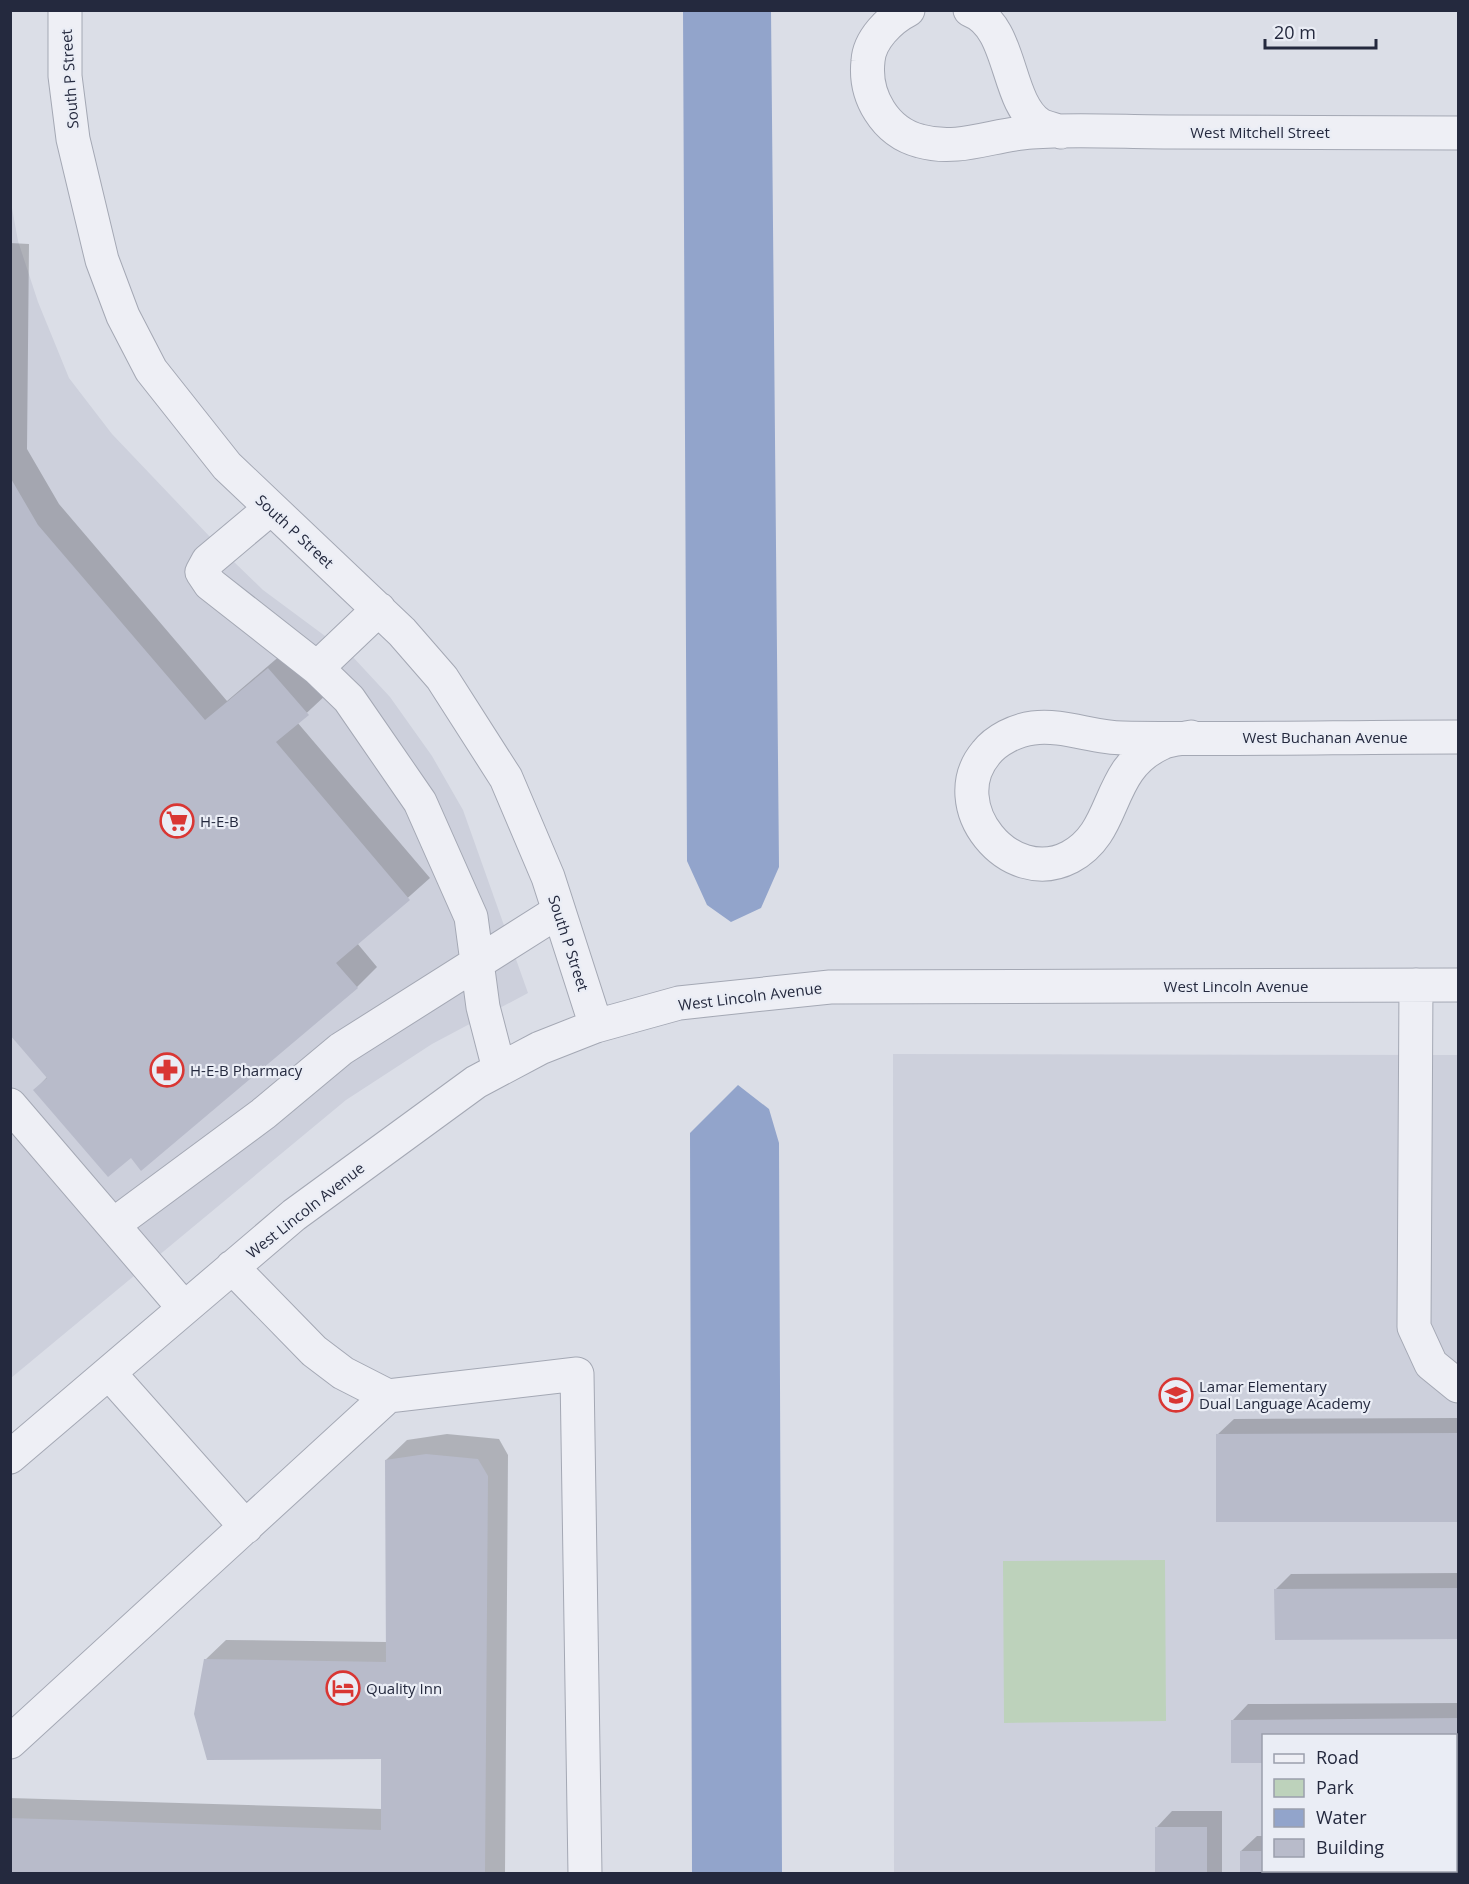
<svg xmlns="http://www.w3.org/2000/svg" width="1469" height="1884" viewBox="0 0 1469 1884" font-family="'Open Sans',sans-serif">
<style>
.built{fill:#cdd0dc;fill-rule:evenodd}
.green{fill:#bdd2bb}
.water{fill:#92a4cb}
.shadow{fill:#0003}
.building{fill:#b8bbca}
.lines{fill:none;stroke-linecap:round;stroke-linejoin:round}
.minor-casing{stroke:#a4a8b4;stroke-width:35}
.minor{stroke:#eeeff5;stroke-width:33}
.labels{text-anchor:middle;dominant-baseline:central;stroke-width:4.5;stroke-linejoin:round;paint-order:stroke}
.street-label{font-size:15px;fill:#24293e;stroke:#eaedf5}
.poi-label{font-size:15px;fill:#24293e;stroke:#eaedf5;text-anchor:start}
</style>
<rect width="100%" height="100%" fill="#dbdee7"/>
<!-- built -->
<path class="built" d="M10 197 18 241 38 302 69 378 112 434 232 560 263 590 352 656 390 697 432 756 463 810 528 993 432 1044 346 1100 11 1378Z
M893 1054 1458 1055V1873H894ZM1264 1736H1456V1870H1264Z"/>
<!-- green -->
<path class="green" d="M1165 1560 1166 1721 1004 1723 1003 1561Z"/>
<!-- water -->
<path class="water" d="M683 11H771L779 867 761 908 731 922 707 905 687 861Z
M738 1085 769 1109 779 1143 782 1873H692L690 1133Z"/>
<!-- shadow -->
<path class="shadow" d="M10 243 29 244 27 449 59 504 227 701 289 648 328 693 297 722 430 878 357 943 377 967 357 987 131 1156 35 1090 48 1076 10 1032Z
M1458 1418V1520L1218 1521V1434L1234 1419Z
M447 1434 499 1439 508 1455 505 1874H10V1798L382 1809 383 1758 205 1660 226 1640 387 1642 386 1460 407 1440Z
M1458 1573V1638H1276L1275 1590 1291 1574Z
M1458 1703V1761H1456V1736L1233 1720 1248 1704Z
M1172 1811H1222V1874H1157V1827Z
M1257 1836H1264V1870H1456V1836H1458V1874H1241V1851Z"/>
<!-- building -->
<path class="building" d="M10 477 38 525 205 720 268 668 309 715 276 742 410 900 336 963 358 988 141 1171 131 1158 108 1177 33 1090 47 1078 10 1035Z
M1458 1433V1522H1216V1434Z
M426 1454 478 1459 488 1476 485 1874H10V1818L381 1830V1759L207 1760 194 1714 204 1659 386 1662 385 1460Z
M1458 1588V1639L1275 1640 1274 1589Z
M1458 1718V1762H1456V1736H1264V1763H1231V1720Z
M1155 1827H1207V1874H1155Z
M1240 1851H1264V1870H1456V1851H1458V1874H1240Z"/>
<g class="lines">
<!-- minor casing -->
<g class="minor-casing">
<path id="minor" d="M65 10V76L73 139 102 260 123 316 151 370 227 466 402 632 442 678 506 778 548 877 596 1026
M908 10C890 19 869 40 868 61 864 96 885 132 920 141 959 152 994 134 1032 132 1079 129 1126 132 1173 132 1268 132 1363 133 1458 133
M970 10C1013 26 1005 101 1039 124 1045 128 1055 129 1061 132
M271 508 208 561 202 572 210 584 317 668 349 699 420 802 471 917 483 1007 499 1069
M317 668 379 609
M1191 737C1182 739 1169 739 1160 744 1104 770 1119 831 1070 857 1009 889 942 805 986 753 996 740 1016 730 1033 728 1063 724 1093 738 1123 738 1234 740 1347 737 1458 737
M1416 985 1414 1327 1431 1364 1458 1386
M10 1105 184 1308
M113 1225 263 1114 341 1049 559 911
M109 1373 246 1527
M388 1396 577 1374 585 1874
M10 1457 294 1215 476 1082 540 1048 596 1026 679 1003 830 987 1458 985
M10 1742 388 1396 343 1373 314 1351 232 1267"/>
</g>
<!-- minor -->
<use href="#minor" class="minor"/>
</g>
<!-- icons -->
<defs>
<g id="supermarket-ring" transform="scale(1.725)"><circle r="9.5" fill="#eaedf5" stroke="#d93633" stroke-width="1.5"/><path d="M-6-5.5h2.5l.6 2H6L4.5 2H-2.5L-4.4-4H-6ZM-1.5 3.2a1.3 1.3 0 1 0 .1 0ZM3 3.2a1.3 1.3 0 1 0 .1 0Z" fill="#d93633"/></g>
<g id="pharmacy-ring" transform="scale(1.725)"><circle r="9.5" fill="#eaedf5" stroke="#d93633" stroke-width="1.5"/><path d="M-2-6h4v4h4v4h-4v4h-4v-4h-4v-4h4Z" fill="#d93633"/></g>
<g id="school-ring" transform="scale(1.725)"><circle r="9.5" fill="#eaedf5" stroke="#d93633" stroke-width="1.5"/><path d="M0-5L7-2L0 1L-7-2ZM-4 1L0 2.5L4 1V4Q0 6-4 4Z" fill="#d93633"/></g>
<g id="hotel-ring" transform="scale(1.725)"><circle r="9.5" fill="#eaedf5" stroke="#d93633" stroke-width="1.5"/><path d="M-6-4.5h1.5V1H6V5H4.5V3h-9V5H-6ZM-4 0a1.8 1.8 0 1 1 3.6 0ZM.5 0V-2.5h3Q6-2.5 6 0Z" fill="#d93633"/></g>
</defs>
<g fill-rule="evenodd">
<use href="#supermarket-ring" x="177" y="821"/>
<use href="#pharmacy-ring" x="167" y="1070"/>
<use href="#school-ring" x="1176" y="1395"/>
<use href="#hotel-ring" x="343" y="1688"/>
</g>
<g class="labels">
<!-- street labels -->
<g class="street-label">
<text transform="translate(69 79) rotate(-94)">South P Street</text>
<text x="1260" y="132">West Mitchell Street</text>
<text transform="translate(295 531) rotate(43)">South P Street</text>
<text x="1325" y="737">West Buchanan Avenue</text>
<text transform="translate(569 943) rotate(72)">South P Street</text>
<text x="1236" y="986">West Lincoln Avenue</text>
<text transform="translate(750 996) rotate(-7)">West Lincoln Avenue</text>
<text transform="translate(305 1210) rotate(-38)">West Lincoln Avenue</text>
</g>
<!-- poi labels -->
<g class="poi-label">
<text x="200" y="821">H-E-B</text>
<text x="190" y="1070">H-E-B Pharmacy</text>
<text x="1199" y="1386">Lamar Elementary<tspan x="1199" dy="17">Dual Language Academy</tspan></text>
<text x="366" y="1688">Quality Inn</text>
</g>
</g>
<!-- border -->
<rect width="1469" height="1884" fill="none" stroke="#24293e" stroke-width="24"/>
<!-- legend -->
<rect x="1262" y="1734" width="195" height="138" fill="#eaedf5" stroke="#9b9fac" stroke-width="1.5"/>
<rect x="1274" y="1754" width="30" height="9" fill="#eeeff5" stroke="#9b9fac" stroke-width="1.5"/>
<text x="1316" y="1764" font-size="18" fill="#24293e">Road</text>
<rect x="1274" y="1779" width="30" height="18" fill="#bdd2bb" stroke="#9b9fac" stroke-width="1.5"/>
<text x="1316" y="1794" font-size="18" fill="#24293e">Park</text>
<rect x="1274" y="1809" width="30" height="18" fill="#92a4cb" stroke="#9b9fac" stroke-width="1.5"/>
<text x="1316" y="1824" font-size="18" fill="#24293e">Water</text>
<rect x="1274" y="1839" width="30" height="18" fill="#b8bbca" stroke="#9b9fac" stroke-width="1.5"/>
<text x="1316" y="1854" font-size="18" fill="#24293e">Building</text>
<!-- scale -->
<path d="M1265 39v9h111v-9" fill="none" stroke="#24293e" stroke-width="3"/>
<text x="1274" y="39" font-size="18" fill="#24293e" stroke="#eaedf5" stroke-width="4.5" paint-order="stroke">20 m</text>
</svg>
